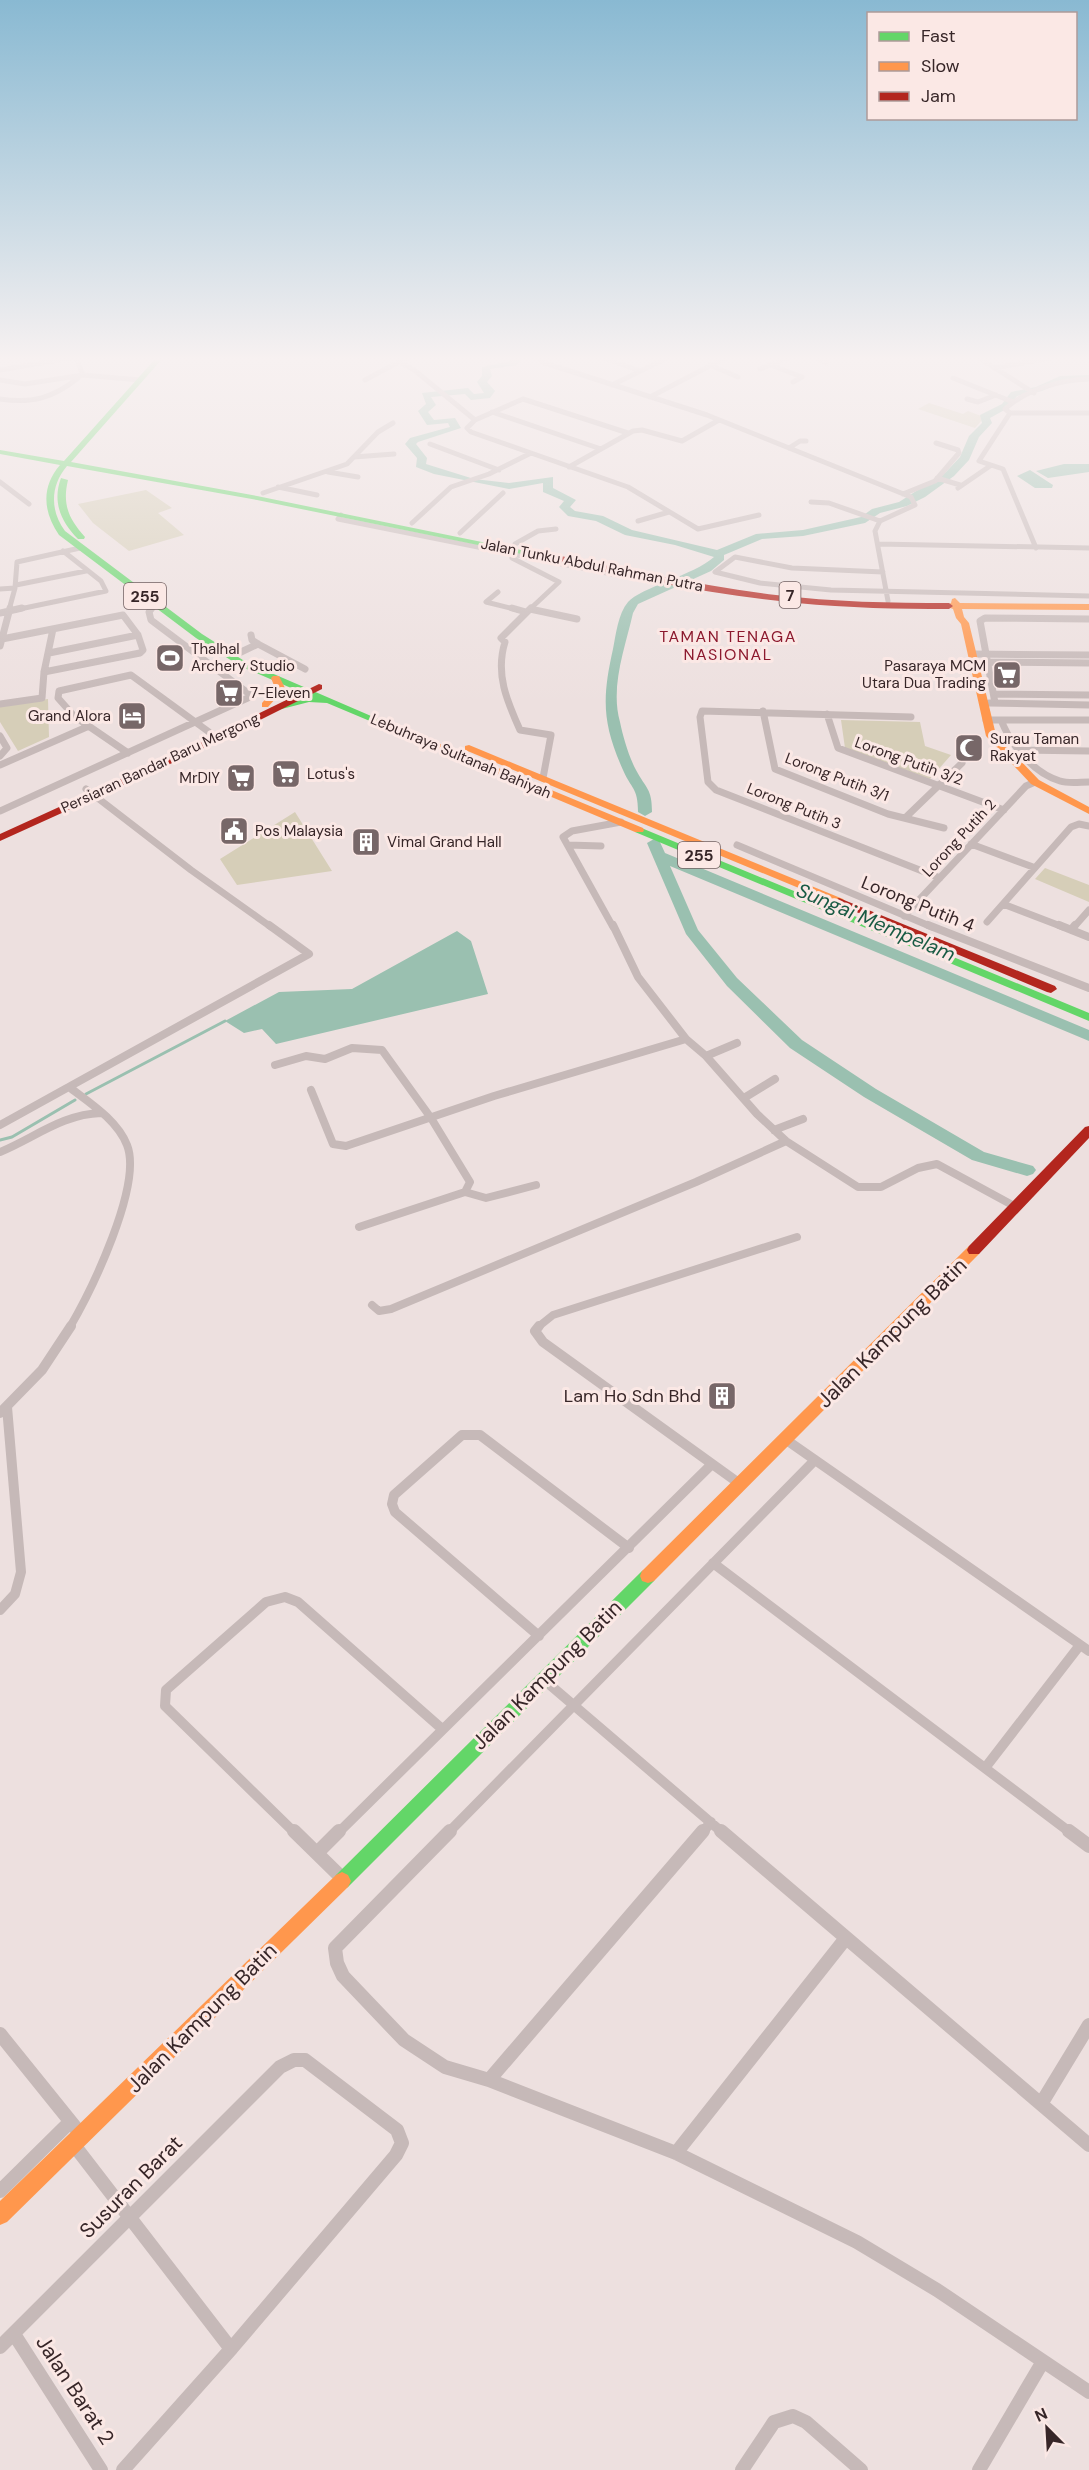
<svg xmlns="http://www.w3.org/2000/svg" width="1089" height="2470" viewBox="0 0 1089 2470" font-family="'DM Sans',sans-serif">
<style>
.green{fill:#d6ceb8}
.water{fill:#9ac0b0}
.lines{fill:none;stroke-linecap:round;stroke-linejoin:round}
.stream{stroke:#9ac0b0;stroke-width:3}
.river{fill:#9ac0b0;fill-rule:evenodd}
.street-far4{stroke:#c6b9b8;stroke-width:5}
.street-far3{stroke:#c6b9b8;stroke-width:7}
.street-far2{stroke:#c6b9b8;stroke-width:8}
.street-far1{stroke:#c6b9b8;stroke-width:10}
.street{stroke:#c6b9b8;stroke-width:14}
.fast{fill:#63d668;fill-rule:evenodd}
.slow{fill:#ff974d;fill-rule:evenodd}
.jam{fill:#b3261e;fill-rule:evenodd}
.labels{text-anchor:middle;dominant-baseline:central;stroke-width:6;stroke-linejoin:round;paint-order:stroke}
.far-street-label{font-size:15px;fill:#372628;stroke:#fbe8e5}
.far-poi-label{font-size:15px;fill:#372628;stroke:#fbe8e5;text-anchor:start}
.shield{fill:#fbe8e5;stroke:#726061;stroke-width:1.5}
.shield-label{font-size:16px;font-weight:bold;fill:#372628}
.far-neighbourhood-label{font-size:16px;letter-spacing:1.5px;fill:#8c192e;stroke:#fbe8e5}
.street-label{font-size:18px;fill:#372628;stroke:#fbe8e5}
.poi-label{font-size:18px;fill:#372628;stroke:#fbe8e5;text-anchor:end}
.water-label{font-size:20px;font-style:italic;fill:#195b44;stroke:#fbe8e5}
.near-street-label{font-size:21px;fill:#372628;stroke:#fbe8e5}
</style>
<rect width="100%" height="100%" fill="#ede0df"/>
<!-- green -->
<path class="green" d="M929 403 963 414 968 411 981 416 982 420 975 428 918 409Z
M146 490 172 508 158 513 184 535 129 551 93 523 78 504Z
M48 699 49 737 18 751 0 722V705Z
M841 720 920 722 925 746 951 755 930 779 845 748Z
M295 812 332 871 237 885 220 859Z
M1045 868 1089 885V902L1035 879Z"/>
<!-- water -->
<path class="water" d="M1064 464H1089V472L1048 478 1036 471Z
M1030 470 1053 485 1052 488H1035L1017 476Z
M457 931 471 941 488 994 276 1044 262 1029 244 1033 225 1021 279 992 352 989Z"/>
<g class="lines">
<!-- stream -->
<path class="stream" d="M86 1094 225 1021
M0 1140 12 1137 75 1100"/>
<!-- river -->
<path class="river" d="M507 358 521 360 517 365 490 369 492 376 487 382 495 391 490 398 471 400 465 394 431 397 436 405 428 412 434 420 455 418 461 428 418 442 416 444 427 458 426 464 474 479 509 483 553 477V488L576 500 570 507 575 511 603 516 632 530 717 550 756 534 803 530 861 517 872 509 899 502 946 472 960 457 969 436 982 423 980 415 1002 404 1011 392 1036 387 1060 376 1089 375V381L1062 382 1042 391 1017 396 1008 408 990 418 992 423 979 437 969 460 954 476 925 497 907 506 880 513 865 523 803 536 762 539 724 555V560L711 571 638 604 633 613C625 648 610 687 620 722 623 737 629 757 636 770 646 789 652 788 652 812L645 816 638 812C638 787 631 789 623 770 602 723 602 698 613 649 616 634 618 614 628 602 640 588 694 575 714 557L675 545 625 535 596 521 568 516 559 507 564 501 543 492V483L509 489 434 474 416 467 417 458 405 444 410 438 450 427 448 423 427 425 418 411 426 404 422 393 468 388 474 394 484 393 477 382 482 376V367L510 361Z
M654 839 659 840 665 853 1089 1030V1041L670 866 698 930 737 978 802 1040 876 1089 984 1152 1033 1166 1036 1170 1033 1174 1027 1176 972 1160 864 1097 790 1048 727 986 686 934 647 843Z"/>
<!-- street-far4 -->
<path class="street-far4" d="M76 358 83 375
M540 358 542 362 707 415 911 497 915 505 880 521 875 531 888 601
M603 358 641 371
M815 358 827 363
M979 358 1034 393
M399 362 413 369 475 420
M710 365 738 377
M771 365 802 377 793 382
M994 368 1051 358
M760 369 787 358
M0 370 71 358
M953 378 1013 402
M1089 379C1060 380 1027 389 1005 409L1010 413H1089
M0 380 25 384 83 375 140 380
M365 380 406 358
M612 385 667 358
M650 397 725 358
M0 399C32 404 53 398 78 378
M967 399 978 402 996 395
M492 412 601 449
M1010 413 979 461 1003 469 1036 548
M430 444 499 470
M789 448 800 441H806
M531 453 471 432 467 428 475 420 523 399 628 433
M354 457 394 454
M569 467 633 431 642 430 682 441 719 420
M328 472 358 477
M937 478 960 485
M0 482 29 504
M278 487 317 495
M958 488 990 466
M263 493 347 464 378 432 393 423
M903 494 935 481 959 453 958 450 936 443
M811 502 829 503 880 521
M341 515 338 519 617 575 637 574
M638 521 669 512
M412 523 451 487 489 474 531 453 628 487 698 529 759 515
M460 533 503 493
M515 544 538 531 556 529
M878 544 1089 548
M512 558 559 582 529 610
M883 572 792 568 735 557 715 572 760 583 831 590 1089 596
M16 585 86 571
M0 589 15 588
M498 592 486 602 518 610
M9 610 15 588 17 562 80 548
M15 610 106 591 101 581 63 551
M151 610 156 603
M529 610H535"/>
<!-- street-far3 -->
<path class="street-far3" d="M512 608 526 612
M529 610 531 608
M0 613 22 608
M251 635 252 640 258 644 305 669
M2 639 123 615 138 635 143 650 140 653 44 672
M0 646 10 608
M241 652 258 644
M49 653 138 635
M972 654 1089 655
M987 662 1089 663
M994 694 1089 695
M989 703 1089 705
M995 703 980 621 985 618 1089 619
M0 704 42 698 44 672 53 629
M763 711 775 769 888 814 944 828
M827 714 838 748 1004 810
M911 717 702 711 700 717 708 782 716 790 940 878
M986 720H1089
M1001 720C1011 745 1033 773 1060 781 1069 784 1080 782 1089 782
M0 736 7 748 0 756
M1019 750 1089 751
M128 753 74 716 58 698 59 691 131 675 209 732
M0 765 89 726
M543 778 551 735 520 730C507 701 495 674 505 642L501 638 530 609 577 619
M86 789 191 870 271 927
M0 811 252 696 151 620 149 612 152 608
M905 818 962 763
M971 844 1033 867
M568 845 601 846
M737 845 932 927
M1003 904 1063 927
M904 916 1026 786 1035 782
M987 922 1071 827 1079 824 1089 826
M613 927 563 837 572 831 621 822
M1074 927 1089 910"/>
<!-- street-far2 -->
<path class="street-far2" d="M613 925 638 977 686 1039 706 1056 757 1114 786 1141 858 1187H881L918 1168 937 1164 1016 1207
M928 925 1089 988
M1059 925 1089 937
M1071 930 1075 925
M706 1056 737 1043
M275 1065 306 1056 325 1059 352 1048 382 1050 431 1118 470 1182 465 1192 359 1227
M69 1087C90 1103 117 1120 127 1145 143 1185 91 1291 70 1327
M311 1090 333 1144 346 1146 494 1096 686 1039
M744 1098 775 1079
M0 1125 309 954 269 925
M774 1130 803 1119
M0 1152C34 1138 63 1114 101 1113
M465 1192 486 1198 536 1185
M372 1305 379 1311 391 1309 696 1182 786 1141
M538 1327 553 1315 797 1237"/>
<!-- street-far1 -->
<path class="street-far1" d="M539 1326 535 1331 543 1342 740 1484
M0 1413 42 1370 71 1326
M785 1439 1089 1651
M713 1563 1071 1833
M0 1610 15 1594 21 1572 7 1407
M539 1636 395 1512 392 1504 394 1495 462 1435H480L629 1548
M543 1679 723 1833
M985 1768 1080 1645
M295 1833 165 1706 166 1690 266 1602 285 1597 298 1602 441 1728
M338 1833 712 1464
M448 1833 815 1460
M702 1833 711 1822"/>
<!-- street -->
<path class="street" d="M294 1831 342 1878
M450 1831 335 1948 337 1963 343 1976 404 2040 445 2067 489 2080 676 2153 857 2242 937 2290 1089 2392
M721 1831 1089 2145
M1069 1831 1089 1846
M317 1853 339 1831
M0 2034 83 2137
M489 2080 703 1831
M1041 2104 1089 2025
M74 2145 231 2349
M676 2153 846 1938
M0 2191 70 2122
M14 2334 101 2470
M0 2347 280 2067 294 2060H305L397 2130 402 2143 396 2155 231 2349 123 2470
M742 2470 774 2422 793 2416 806 2422 861 2470
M979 2470 1042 2363"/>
<!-- fast -->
<path class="fast" d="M156 358H163L71 462 257 496 560 558 556 561 257 500 67 466C50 486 50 511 65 531L202 634 246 662 385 722 377 724 327 703 309 702 270 712V708L312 697 240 666 196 638 59 535C43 512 41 487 60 465L0 454V450L64 461Z
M61 478 68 480C62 505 69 519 85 537L84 539H78C61 522 52 502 61 478Z
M639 827 1089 1013V1021L635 832V828Z
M648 1569 654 1571 656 1576 654 1581 348 1887 342 1890 336 1887 333 1881 336 1875 642 1571Z"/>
<!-- slow -->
<path class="slow" d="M955 598 960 603 1089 604V610L962 609 964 617 969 623 996 735 1039 780 1089 807V814L1031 784 986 736 961 624 956 618 953 609 945 606 951 603 952 599Z
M273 676H279L285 688 268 707H262V703L275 688 271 678Z
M380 719 643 828 644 830 643 832H635L377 724V720Z
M469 745 843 899 845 901 839 904 835 903 465 750V746Z
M974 1245 979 1246 981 1250 979 1254 654 1581 648 1583 642 1581 640 1576 642 1571 969 1246Z
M342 1872 348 1875 351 1881 348 1887 7 2222 0 2225V2201L336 1875Z"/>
<!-- jam -->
<path class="jam" d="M556 555C629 570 702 586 776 595 833 602 891 603 949 603L953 606 949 609C898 609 848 608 797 603 715 595 633 579 553 560V556Z
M319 684 322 685V689L192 754 0 841V834L184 750Z
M839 898 1055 986 1057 989 1051 993 1047 992 835 903 833 901Z
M1089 1126V1138L979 1254H969L967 1250 969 1246 1085 1127Z"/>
</g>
<!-- sky -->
<linearGradient id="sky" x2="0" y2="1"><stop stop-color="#89b9d2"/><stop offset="0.51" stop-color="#f7f1f1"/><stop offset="1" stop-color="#f7f1f1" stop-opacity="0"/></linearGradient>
<rect width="1089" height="704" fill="url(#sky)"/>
<!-- icons -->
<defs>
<g id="stadium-square" transform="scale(1.5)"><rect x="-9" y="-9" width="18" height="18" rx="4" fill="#776768" stroke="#fbe8e5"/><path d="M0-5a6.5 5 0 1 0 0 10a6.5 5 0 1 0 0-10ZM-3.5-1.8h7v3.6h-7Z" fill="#fff"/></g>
<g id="supermarket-square" transform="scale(1.5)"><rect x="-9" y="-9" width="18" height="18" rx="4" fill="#776768" stroke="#fbe8e5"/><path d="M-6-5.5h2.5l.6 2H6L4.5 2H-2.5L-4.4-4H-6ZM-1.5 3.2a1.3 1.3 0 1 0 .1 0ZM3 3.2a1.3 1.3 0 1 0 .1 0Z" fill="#fff"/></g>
<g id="hotel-square" transform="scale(1.5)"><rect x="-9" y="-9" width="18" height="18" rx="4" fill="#776768" stroke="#fbe8e5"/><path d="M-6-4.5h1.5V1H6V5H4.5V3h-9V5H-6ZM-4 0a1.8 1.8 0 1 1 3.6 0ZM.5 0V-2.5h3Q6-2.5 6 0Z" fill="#fff"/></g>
<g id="mosque-square" transform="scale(1.5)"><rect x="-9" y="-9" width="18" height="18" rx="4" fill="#776768" stroke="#fbe8e5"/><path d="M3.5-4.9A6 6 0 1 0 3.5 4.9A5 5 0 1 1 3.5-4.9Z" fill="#fff"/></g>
<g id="civic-square" transform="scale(1.5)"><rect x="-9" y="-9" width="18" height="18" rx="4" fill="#776768" stroke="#fbe8e5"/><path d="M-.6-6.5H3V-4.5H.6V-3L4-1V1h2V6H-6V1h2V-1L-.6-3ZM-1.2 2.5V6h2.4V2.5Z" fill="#fff"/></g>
<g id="building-square" transform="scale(1.5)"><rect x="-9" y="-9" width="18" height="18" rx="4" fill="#776768" stroke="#fbe8e5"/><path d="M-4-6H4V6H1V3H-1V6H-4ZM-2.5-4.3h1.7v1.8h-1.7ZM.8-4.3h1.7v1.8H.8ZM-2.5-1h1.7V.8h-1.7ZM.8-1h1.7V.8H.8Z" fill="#fff"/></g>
</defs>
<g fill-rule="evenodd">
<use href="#stadium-square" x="170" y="658"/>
<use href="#supermarket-square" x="1007" y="675"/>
<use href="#supermarket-square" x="229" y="693"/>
<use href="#hotel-square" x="132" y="716"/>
<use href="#mosque-square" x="969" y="748"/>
<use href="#supermarket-square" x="286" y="774"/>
<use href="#supermarket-square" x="241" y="778"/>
<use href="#civic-square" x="234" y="831"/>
<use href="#building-square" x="366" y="842"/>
<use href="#building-square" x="722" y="1396"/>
</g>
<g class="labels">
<!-- far-street labels -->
<g class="far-street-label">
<text transform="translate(592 565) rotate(11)">Jalan Tunku Abdul Rahman Putra</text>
<text transform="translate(461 756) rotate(23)">Lebuhraya Sultanah Bahiyah</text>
<text transform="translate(909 761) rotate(20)">Lorong Putih 3/2</text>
<text transform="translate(160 763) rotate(-25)">Persiaran Bandar Baru Mergong</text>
<text transform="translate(837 777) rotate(21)">Lorong Putih 3/1</text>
<text transform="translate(794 806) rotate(22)">Lorong Putih 3</text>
<text transform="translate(959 838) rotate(-47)">Lorong Putih 2</text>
</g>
<!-- far-poi labels -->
<g class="far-poi-label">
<text x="191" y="649">Thalhal<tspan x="191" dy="17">Archery Studio</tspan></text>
<text x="986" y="666" text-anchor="end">Pasaraya MCM<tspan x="986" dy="17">Utara Dua Trading</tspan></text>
<text x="250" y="693">7-Eleven</text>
<text x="111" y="716" text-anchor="end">Grand Alora</text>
<text x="990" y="739">Surau Taman<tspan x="990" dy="17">Rakyat</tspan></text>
<text x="307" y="774">Lotus's</text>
<text x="220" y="778" text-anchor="end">MrDIY</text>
<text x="255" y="831">Pos Malaysia</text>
<text x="387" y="842">Vimal Grand Hall</text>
</g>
<!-- shield labels -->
<g class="shield">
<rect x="779.5" y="582" width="21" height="26" rx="4.5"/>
<rect x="124" y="583" width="42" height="26" rx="4.5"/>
<rect x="678" y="842" width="42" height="26" rx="4.5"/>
</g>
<g class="shield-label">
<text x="790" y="595">7</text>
<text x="145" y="596">255</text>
<text x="699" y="855">255</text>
</g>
<!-- far-neighbourhood labels -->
<g class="far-neighbourhood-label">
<text x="728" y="636">TAMAN TENAGA<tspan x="728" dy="18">NASIONAL</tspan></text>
</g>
<!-- street labels -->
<g class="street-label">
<text transform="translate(918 904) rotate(22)">Lorong Putih 4</text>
</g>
<!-- poi labels -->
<g class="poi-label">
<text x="701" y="1396">Lam Ho Sdn Bhd</text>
</g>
<!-- water labels -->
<g class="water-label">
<text transform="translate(876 922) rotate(23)">Sungai Mempelam</text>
</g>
<!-- near-street labels -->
<g class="near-street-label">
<text transform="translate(892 1333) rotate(-45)">Jalan Kampung Batin</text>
<text transform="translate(547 1675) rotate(-45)">Jalan Kampung Batin</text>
<text transform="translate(202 2018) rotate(-45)">Jalan Kampung Batin</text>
<text transform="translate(131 2187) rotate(-45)">Susuran Barat</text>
<text transform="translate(75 2390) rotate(57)">Jalan Barat 2</text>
</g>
</g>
<!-- legend -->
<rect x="867" y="12" width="210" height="108" fill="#fbe8e5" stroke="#ad9a99" stroke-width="1.5"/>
<rect x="879" y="32" width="30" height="9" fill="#63d668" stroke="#ad9a99" stroke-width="1.5"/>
<text x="921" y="42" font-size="18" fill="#372628">Fast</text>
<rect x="879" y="62" width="30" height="9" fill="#ff974d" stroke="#ad9a99" stroke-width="1.5"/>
<text x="921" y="72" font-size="18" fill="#372628">Slow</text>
<rect x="879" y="92" width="30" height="9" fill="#b3261e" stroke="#ad9a99" stroke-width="1.5"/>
<text x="921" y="102" font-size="18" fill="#372628">Jam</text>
<!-- north arrow -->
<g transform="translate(1047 2428) rotate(336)" stroke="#fbe8e5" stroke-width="4.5" paint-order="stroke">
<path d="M0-4.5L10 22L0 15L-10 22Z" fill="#372628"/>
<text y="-9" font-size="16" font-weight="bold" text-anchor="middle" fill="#372628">N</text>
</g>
</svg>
